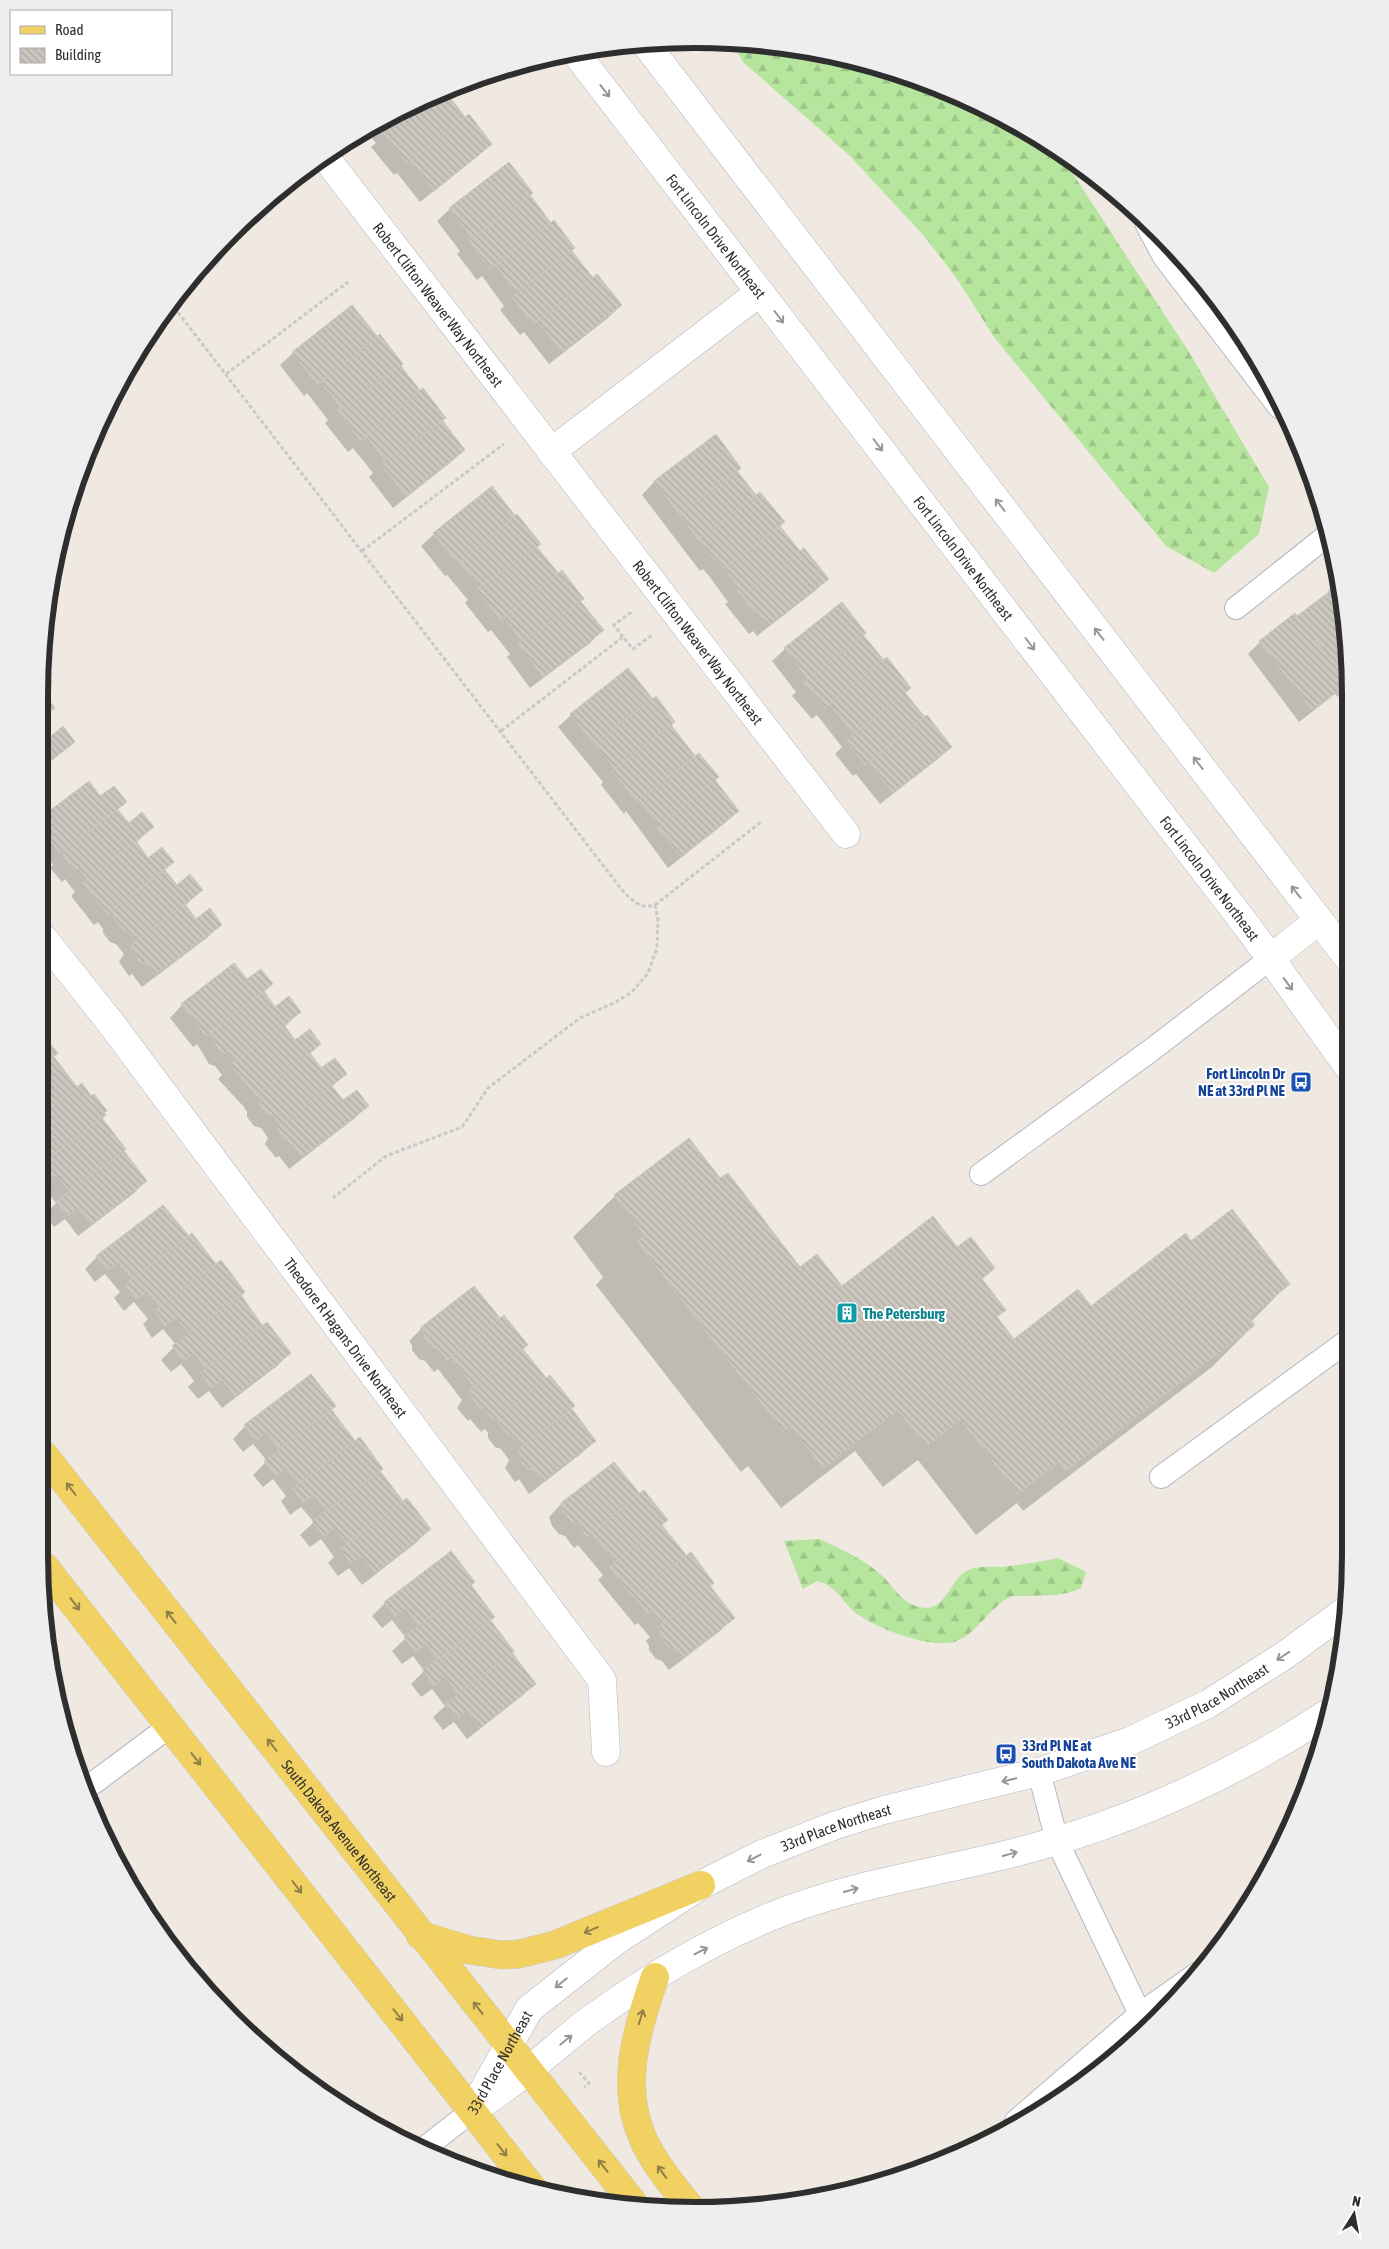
<svg xmlns="http://www.w3.org/2000/svg" width="1389" height="2249" viewBox="0 0 1389 2249" font-family="'Asap Condensed',sans-serif">
<style>
.forest{fill:url(#forest-firs)}
.shadow{fill:#0003}
.building{fill:url(#building-back-hatch);stroke:#cbc5ba}
.lines{fill:none;stroke-linecap:round;stroke-linejoin:round}
.lane-casing{stroke:#b4b7c1;stroke-width:24}
.street-casing{stroke:#b4b7c1;stroke-width:29}
.secondary-casing{stroke:#b4b7c1;stroke-width:29}
.primary-casing{stroke:#c9c9c9;stroke-width:29}
.path{stroke:#c9c9c9;stroke-width:3;stroke-dasharray:4 2.5;stroke-linecap:butt}
.lane{stroke:#fff;stroke-width:22}
.street{stroke:#fff;stroke-width:28}
.secondary{stroke:#fff;stroke-width:28}
.primary{stroke:#f2d163;stroke-width:28}
.oneway{stroke:#969696}
.oneway2{stroke:#908048}
.labels{text-anchor:middle;dominant-baseline:central;stroke-width:4;stroke-linejoin:round;paint-order:stroke}
.street-label{font-size:15px;fill:#2e2e2e;stroke:#fff}
.transit-label{font-size:15px;font-weight:bold;fill:#164399;stroke:#fff;text-anchor:end}
.culture-label{font-size:15px;font-weight:bold;fill:#0d838f;stroke:#fff;text-anchor:start}
.rim{fill:none;stroke:#2e2e2e;stroke-width:6}
</style>
<defs>
<pattern id="forest-firs" width="22" height="20" patternUnits="userSpaceOnUse" patternTransform="scale(1.25)"><rect width="22" height="20" fill="#b6e59e"/><path d="M5 1l3.5 6h-7zM16 11l3.5 6h-7z" fill="#9dc588"/></pattern>
<pattern id="building-back-hatch" width="6" height="6" patternUnits="userSpaceOnUse" patternTransform="scale(1.25)"><rect width="6" height="6" fill="#cbc7bf"/><path d="M-1 5l2 2M0 0l6 6M5-1l2 2" fill="none" stroke="#afaba4"/></pattern>
</defs>
<rect width="100%" height="100%" fill="#efe9e1"/>
<!-- forest -->
<path class="forest" d="M731 40 864 61 984 106 1073 161V174L1187 349 1269 487 1259 534 1214 573 1166 546 994 337 955 276 924 236 849 155 743 62Z
M820 1539C840 1549 862 1558 879 1573 892 1584 899 1600 916 1606 948 1617 947 1577 971 1569 980 1566 992 1567 1001 1567 1021 1565 1039 1562 1058 1558L1086 1572 1081 1588C1062 1597 1045 1595 1025 1596 1021 1596 1014 1595 1010 1597 991 1606 975 1636 954 1642 929 1648 881 1630 860 1616 843 1605 840 1587 817 1581L803 1589 784 1541Z"/>
<!-- shadow -->
<path class="shadow" d="M444 91 465 119 491 144 478 156 420 202 397 173 394 175 371 147 376 143 364 128Z
M529 195 593 279 621 305 608 318 549 364 524 332 520 335 500 310 504 306 482 276 477 280 457 254 460 251 437 221 450 209Z
M352 307 377 338 379 336 464 450 451 462 393 508 369 477 373 473 353 448 348 452 325 423 328 420 307 393 304 396 280 365 293 353Z
M715 436 736 471 755 497 783 522 779 527 800 553 827 578 815 591 757 636 753 631 749 634 725 604 728 602 712 580 703 569 700 571 642 495 654 482Z
M492 488 540 544 536 547 558 575 583 599 580 602 602 630 590 643 530 688 507 657 510 654 491 630 488 632 465 603 468 600 447 575 445 576 421 546 434 534Z
M1297 618 1349 651V688L1338 697 1335 694 1299 722 1248 654 1260 642Z
M862 635 883 661 904 694 950 747 938 759 880 804 856 774 853 776 835 754 842 747 817 715 812 719 792 696 796 692 772 661 785 649Z
M627 669 652 700 670 726 738 811 725 823 668 868 626 811 624 814 601 785 603 782 558 727 571 715Z
M44 733 49 739 74 742 44 767Z
M1348 776V785L1344 780Z
M100 798 116 810 128 825 152 827 136 843 148 859 172 862 164 870 176 886 201 890 185 906 196 921 221 924 208 937 142 987 132 974 129 976 119 962 124 954 116 944 110 942 103 933V929L98 922 94 925 71 896 75 892 65 879 62 882 50 868 53 865 51 862 47 865 44 862V817Z
M234 965 246 981 271 984 263 992 275 1008 300 1012 284 1027 295 1041 320 1044 310 1054 321 1070 346 1074 331 1087 343 1102 367 1106 355 1118 289 1169 279 1156 276 1158 265 1144 268 1138 261 1128 254 1126 247 1117V1112L244 1107 218 1079 222 1075 215 1066 209 1064 197 1044 193 1047 170 1018 182 1005Z
M44 1038 52 1057 76 1089 106 1111 101 1118 146 1181 133 1194 78 1236 65 1219 54 1227 45 1214 56 1203 44 1188Z
M720 1180 800 1268 842 1288 957 1249 993 1268 981 1280 1004 1310 996 1318 1013 1341 1090 1308 1191 1242 1288 1284 1251 1322 1254 1325 1212 1367 1023 1511 1017 1503 976 1535 918 1460 883 1487 855 1451 781 1508 748 1466 741 1472 596 1285 603 1277 573 1237 615 1196Z
M163 1206 239 1296 262 1327 290 1353 277 1366 222 1408 209 1391 198 1399 188 1387 194 1381 181 1364 171 1372 161 1360 176 1345 163 1329 152 1338 143 1324 148 1319 134 1302 124 1311 114 1298 120 1292 105 1274 95 1282 85 1269 97 1257Z
M474 1288 594 1441 582 1453 529 1494 519 1479 515 1482 505 1468 509 1460 501 1449 495 1447 488 1438V1433L485 1429 481 1432 470 1419 468 1421 457 1408 462 1400 438 1369 434 1372 425 1361 419 1359 412 1350V1345L409 1341 421 1329Z
M330 1410 403 1503 429 1529 417 1542 362 1585 349 1568 338 1576 328 1563 334 1557 321 1539 310 1547 300 1535 314 1522 301 1507 290 1515 281 1501 286 1496 273 1479 263 1487 253 1475 267 1461 253 1444 243 1452 233 1439 245 1426Z
M561 1504 661 1525 733 1618 720 1631 669 1670 662 1661 656 1659 649 1650V1646L646 1641 650 1637 638 1623 635 1625 598 1580 603 1575 578 1545 574 1548 565 1536 559 1534 552 1526 549 1517Z
M451 1553 470 1586 494 1617 490 1621 535 1684 522 1696 467 1739 454 1722 443 1730 433 1717 445 1706 432 1689 421 1697 411 1684 424 1671 413 1656 402 1664 392 1651 406 1638 392 1620 382 1628 372 1616 385 1603Z
M168 1943 182 1961 174 1953Z"/>
<!-- building -->
<path class="building" d="M445 91 388 130 380 121Z
M445 91 465 117 407 164 383 134Z
M469 114 492 144 434 191 410 161Z
M509 162 533 193 472 238 449 208Z
M530 195 551 223 490 269 469 241Z
M554 220 575 248 516 293 495 265Z
M572 251 593 278 533 324 512 297Z
M597 274 622 305 562 352 537 321Z
M352 305 377 336 317 385 292 352Z
M380 334 403 364 342 410 321 382Z
M400 366 420 390 361 441 337 410 340 407 342 410Z
M423 388 446 418 385 461 366 436Z
M443 421 465 450 406 496 380 464Z
M716 434 741 468 679 514 654 481Z
M737 471 756 495 698 540 679 514Z
M492 486 515 516 458 565 433 533Z
M760 492 785 522 724 568 716 558 714 560 698 540Z
M517 514 541 544 480 587 460 563Z
M780 526 800 551 742 596 737 591 739 588 724 568Z
M537 547 558 573 501 620 476 589Z
M804 548 829 579 770 624 766 620 762 623 742 596Z
M562 570 584 599 522 641 504 618Z
M1338 583 1342 609 1328 591Z
M1329 592 1342 609 1349 651V683L1297 616Z
M581 602 604 630 543 677 518 644Z
M842 602 866 633 808 679 784 648Z
M1295 613 1349 683 1312 710 1259 641Z
M863 635 883 659 825 708 804 682Z
M887 657 911 688 854 734 829 704Z
M628 668 652 698 594 744 570 714Z
M905 693 925 717 866 765 846 741Z
M44 694 55 708 44 716Z
M656 696 675 722 615 769 594 744Z
M927 715 952 747 893 793 869 762Z
M671 725 695 756 637 802 612 771Z
M63 726 75 742 44 766V730L50 737Z
M699 753 719 777 659 826 639 800Z
M715 780 739 811 681 857 657 828Z
M89 781 100 796 114 786 127 802 60 853 52 843 44 839V815Z
M117 809 129 823 142 812 154 827 87 879 78 868 75 871 62 854 65 852 64 850Z
M136 841 148 858 162 847 174 862 107 914 83 883Z
M164 869 177 885 190 874 203 890 136 941 129 932 123 930 115 921V916L111 910Z
M185 904 196 919 210 908 222 925 155 975 145 962 142 964 130 948 132 947 131 945Z
M234 963 247 979 261 969 273 984 206 1036 181 1004Z
M264 991 275 1007 289 996 301 1012 234 1062 227 1054 221 1052 214 1042V1038L210 1032Z
M284 1025 295 1040 310 1029 321 1044 256 1095 230 1065Z
M44 1036 58 1053 44 1064Z
M310 1053 321 1068 335 1058 347 1074 280 1125 273 1115 267 1114 259 1104V1099L256 1095Z
M54 1057 77 1087 44 1112V1064Z
M82 1083 91 1096 94 1094 107 1111 104 1113 106 1115 49 1158 44 1152V1112Z
M332 1086 343 1100 357 1090 369 1106 302 1157 292 1144 289 1146 277 1130 279 1129 277 1127Z
M102 1118 126 1149 69 1191 56 1175 46 1184 44 1161Z
M689 1138 720 1178 728 1173 800 1267 817 1254 842 1286 933 1216 957 1247 971 1237 995 1268 982 1279 1006 1310 997 1317 1014 1339 1078 1289 1091 1306 1186 1233 1191 1241 1232 1209 1290 1284 1249 1317 1255 1325 1066 1471 1059 1462 1018 1494 961 1420 926 1446 898 1410 823 1468 790 1426 783 1431 637 1242 645 1236 614 1195Z
M124 1151 147 1181 91 1224 78 1208 67 1216 56 1201Z
M163 1205 189 1236 132 1279 118 1262 108 1271 96 1256Z
M192 1233 216 1264 160 1307 147 1291 137 1299 125 1285Z
M221 1260 245 1292 189 1333 176 1318 165 1326 154 1311Z
M474 1286 500 1318 447 1360 438 1349 431 1347 424 1337V1332L420 1328Z
M241 1295 262 1325 206 1369 194 1353 184 1361 172 1346Z
M504 1315 528 1345 474 1387 451 1357Z
M267 1322 291 1353 235 1396 222 1380 211 1388 200 1373Z
M523 1349 546 1378 494 1421 483 1407 481 1410 469 1394 471 1392 470 1390Z
M311 1374 336 1406 279 1449 266 1432 256 1441 244 1425Z
M550 1375 575 1406 521 1447 514 1437 508 1435 500 1426 498 1418Z
M331 1409 355 1441 299 1484 286 1468 276 1476 264 1461Z
M572 1409 596 1441 542 1482 532 1468 528 1470 516 1455 519 1453 517 1450Z
M360 1437 383 1469 327 1511 314 1495 303 1503 292 1488Z
M614 1462 640 1494 587 1537 578 1524 572 1522 564 1513 561 1503Z
M380 1471 403 1501 347 1544 334 1528 324 1536 312 1521Z
M644 1490 668 1520 615 1562 591 1533Z
M407 1498 431 1529 375 1573 362 1556 351 1564 340 1549Z
M662 1525 686 1555 633 1597 609 1567Z
M451 1551 475 1582 419 1626 405 1608 395 1617 384 1602Z
M691 1552 714 1583 662 1624 651 1611 648 1614 634 1596Z
M471 1585 495 1617 438 1660 426 1644 415 1652 404 1637Z
M710 1586 735 1618 682 1659 675 1649 668 1647 661 1637V1633L658 1627Z
M491 1621 514 1651 458 1694 445 1677 434 1686 423 1670Z
M512 1653 536 1684 480 1728 467 1711 456 1719 445 1704Z"/>
<g class="lines">
<!-- lane casing -->
<g class="lane-casing">
<path id="lane" d="M1146 223 1164 257 1279 407
M1236 608 1329 534
M981 1174 1150 1051 1270 959
M1161 1477 1346 1342
M1039 1772 1057 1841 1140 2014
M84 1790 170 1726
M1016 2121 1140 2014 1198 1973
M422 2150 472 2111"/>
</g>
<!-- street casing -->
<g class="street-casing">
<g id="street">
<path id="s1" d="M325 157 846 834"/>
<path d="M551 452 760 292"/>
<path id="s2" d="M44 939 110 1022 602 1680 606 1752"/>
</g>
</g>
<!-- secondary casing -->
<g class="secondary-casing">
<g id="secondary">
<path d="M645 43 1348 958"/>
<path id="s3" d="M575 52 1250 930 1347 1065"/>
<path d="M1270 959 1319 920"/>
<path d="M479 2106C496 2094 513 2083 529 2070 550 2053 570 2035 591 2019 651 1976 717 1937 785 1911 857 1884 932 1873 1005 1855 1119 1827 1227 1779 1325 1715"/>
<path id="s4" d="M472 2111 529 2009 617 1940 701 1885 762 1854 836 1825 884 1810 1039 1772 1130 1741 1208 1704 1285 1655 1345 1611"/>
</g>
</g>
<!-- primary casing -->
<g class="primary-casing">
<g id="primary">
<path id="s5" d="M44 1455 634 2204"/>
<path d="M44 1566 533 2189"/>
<path d="M420 1935 469 1950 502 1955 519 1954 555 1945 701 1885"/>
<path d="M655 1977C636 2031 618 2090 646 2145 658 2169 676 2189 692 2210"/>
</g>
</g>
<!-- path -->
<path class="path" d="M170 302 622 890C632 900 640 910 655 905L658 919 657 948 648 973 632 992 616 1002 580 1018 488 1088 462 1127 386 1156 333 1198
M226 374 348 282
M362 551 504 444
M623 637 614 625 633 611
M501 731 623 637 633 649 652 635
M655 905 761 822
M579 2072 589 2083 584 2087"/>
<!-- lane -->
<use href="#lane" class="lane"/>
<!-- street -->
<use href="#street" class="street"/>
<!-- secondary -->
<use href="#secondary" class="secondary"/>
<!-- primary -->
<use href="#primary" class="primary"/>
</g>
<!-- one-way arrows -->
<defs><path id="oneway-shaft" d="M-6 0H5M1.5-3L5.5 0L1.5 3" fill="none" stroke-width="1.6" stroke-linecap="round" stroke-linejoin="round" transform="scale(1.25)"/></defs>
<g class="oneway">
<use href="#oneway-shaft" transform="translate(605 91) rotate(52)"/>
<use href="#oneway-shaft" transform="translate(779 317) rotate(53)"/>
<use href="#oneway-shaft" transform="translate(878 445) rotate(53)"/>
<use href="#oneway-shaft" transform="translate(1000 505) rotate(-128)"/>
<use href="#oneway-shaft" transform="translate(1099 634) rotate(-128)"/>
<use href="#oneway-shaft" transform="translate(1030 644) rotate(53)"/>
<use href="#oneway-shaft" transform="translate(1198 763) rotate(-128)"/>
<use href="#oneway-shaft" transform="translate(1296 892) rotate(-128)"/>
<use href="#oneway-shaft" transform="translate(1288 984) rotate(54)"/>
<use href="#oneway-shaft" transform="translate(1283 1656) rotate(146)"/>
<use href="#oneway-shaft" transform="translate(1009 1780) rotate(166)"/>
<use href="#oneway-shaft" transform="translate(1010 1854) rotate(-15)"/>
<use href="#oneway-shaft" transform="translate(754 1858) rotate(153)"/>
<use href="#oneway-shaft" transform="translate(851 1890) rotate(-15)"/>
<use href="#oneway-shaft" transform="translate(701 1951) rotate(-27)"/>
<use href="#oneway-shaft" transform="translate(561 1983) rotate(141)"/>
<use href="#oneway-shaft" transform="translate(566 2040) rotate(-39)"/>
</g>
<g class="oneway2">
<use href="#oneway-shaft" transform="translate(71 1489) rotate(-128)"/>
<use href="#oneway-shaft" transform="translate(75 1604) rotate(52)"/>
<use href="#oneway-shaft" transform="translate(171 1617) rotate(-128)"/>
<use href="#oneway-shaft" transform="translate(272 1745) rotate(-128)"/>
<use href="#oneway-shaft" transform="translate(196 1759) rotate(52)"/>
<use href="#oneway-shaft" transform="translate(297 1887) rotate(52)"/>
<use href="#oneway-shaft" transform="translate(591 1930) rotate(157)"/>
<use href="#oneway-shaft" transform="translate(478 2008) rotate(-128)"/>
<use href="#oneway-shaft" transform="translate(398 2015) rotate(52)"/>
<use href="#oneway-shaft" transform="translate(641 2017) rotate(-73)"/>
<use href="#oneway-shaft" transform="translate(502 2150) rotate(52)"/>
<use href="#oneway-shaft" transform="translate(603 2166) rotate(-128)"/>
<use href="#oneway-shaft" transform="translate(662 2172) rotate(-125)"/>
</g>
<!-- icons -->
<defs>
<g id="bus-square" transform="scale(1.125)"><rect x="-9" y="-9" width="18" height="18" rx="4" fill="#1a4fb4" stroke="#fff"/><path d="M-5-6H5V4H4V6H2V4H-2V6H-4V4H-5ZM-3.5-4V0h7V-4ZM-3.5 1.2v1.5H-2V1.2ZM2 1.2v1.5H3.5V1.2Z" fill="#fff"/></g>
<g id="building-square" transform="scale(1.125)"><rect x="-9" y="-9" width="18" height="18" rx="4" fill="#0f9aa8" stroke="#fff"/><path d="M-4-6H4V6H1V3H-1V6H-4ZM-2.5-4.3h1.7v1.8h-1.7ZM.8-4.3h1.7v1.8H.8ZM-2.5-1h1.7V.8h-1.7ZM.8-1h1.7V.8H.8Z" fill="#fff"/></g>
</defs>
<g fill-rule="evenodd">
<use href="#bus-square" x="1301" y="1082"/>
<use href="#building-square" x="847" y="1313"/>
<use href="#bus-square" x="1006" y="1754"/>
</g>
<g class="labels">
<!-- street labels -->
<g class="street-label">
<text stroke="none"><textPath href="#s3" startOffset="232">Fort Lincoln Drive Northeast</textPath></text>
<text stroke="none"><textPath href="#s1" startOffset="186">Robert Clifton Weaver Way Northeast</textPath></text>
<text stroke="none"><textPath href="#s3" startOffset="638">Fort Lincoln Drive Northeast</textPath></text>
<text stroke="none"><textPath href="#s1" startOffset="612">Robert Clifton Weaver Way Northeast</textPath></text>
<text stroke="none"><textPath href="#s3" startOffset="1042">Fort Lincoln Drive Northeast</textPath></text>
<text stroke="none"><textPath href="#s2" startOffset="500">Theodore R Hagans Drive Northeast</textPath></text>
<text stroke="none"><textPath href="#s4" startOffset="881">33rd Place Northeast</textPath></text>
<text stroke="none"><textPath href="#s4" startOffset="476">33rd Place Northeast</textPath></text>
<text stroke="none"><textPath href="#s5" startOffset="478">South Dakota Avenue Northeast</textPath></text>
<text stroke="none"><textPath href="#s4" startOffset="56">33rd Place Northeast</textPath></text>
</g>
<!-- transit labels -->
<g class="transit-label">
<text x="1285" y="1073">Fort Lincoln Dr<tspan x="1285" dy="17">NE at 33rd Pl NE</tspan></text>
<text x="1022" y="1745" text-anchor="start">33rd Pl NE at<tspan x="1022" dy="17">South Dakota Ave NE</tspan></text>
</g>
<!-- culture labels -->
<g class="culture-label">
<text x="863" y="1313">The Petersburg</text>
</g>
</g>
<!-- crop -->
<path d="M0 0H1389V2249H0ZM695 48H695A647 647 0 0 1 1342 695V1555A647 647 0 0 1 695 2202H695A647 647 0 0 1 48 1555V695A647 647 0 0 1 695 48Z" fill="#eee" fill-rule="evenodd"/>
<path class="rim" d="M695 48H695A647 647 0 0 1 1342 695V1555A647 647 0 0 1 695 2202H695A647 647 0 0 1 48 1555V695A647 647 0 0 1 695 48Z"/>
<!-- legend -->
<rect x="10" y="10" width="162" height="65" fill="#ffffff" stroke="#ababab"/>
<rect x="20" y="26" width="25" height="8" fill="#f2d163" stroke="#ababab"/>
<text x="55" y="35" font-size="15" fill="#2e2e2e">Road</text>
<rect x="20" y="48" width="25" height="15" fill="url(#building-back-hatch)" stroke="#ababab"/>
<text x="55" y="60" font-size="15" fill="#2e2e2e">Building</text>
<!-- north arrow -->
<g transform="translate(1354 2214) rotate(11)" stroke="#ffffff" stroke-width="4" paint-order="stroke">
<path d="M0-4L9 19L0 12L-9 19Z" fill="#2e2e2e"/>
<text y="-8" font-size="14" font-weight="bold" text-anchor="middle" fill="#2e2e2e">N</text>
</g>
</svg>
